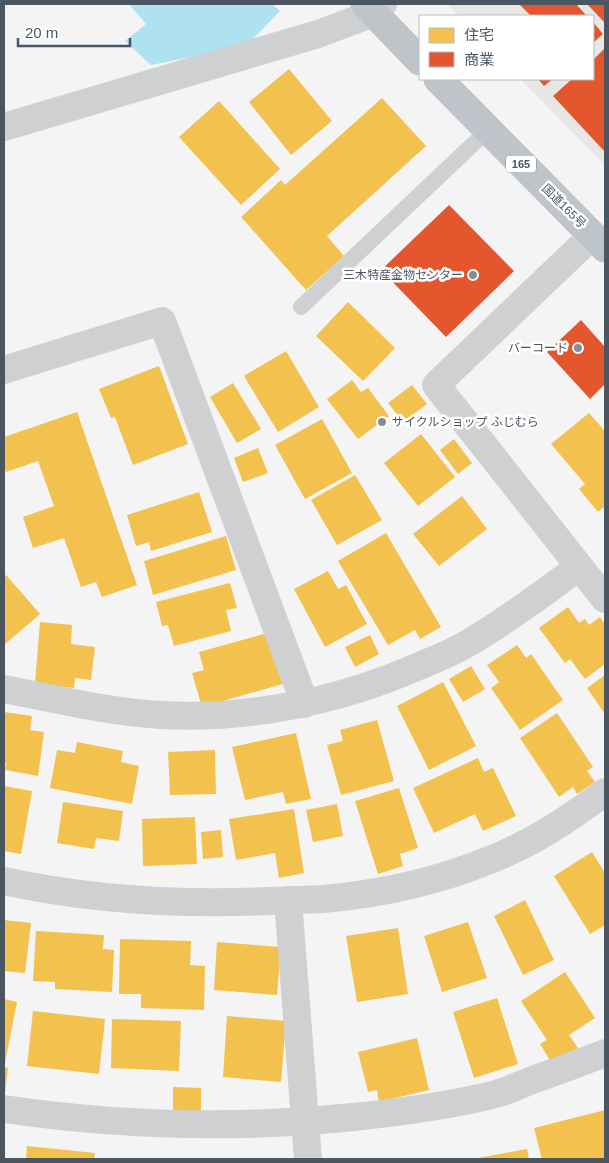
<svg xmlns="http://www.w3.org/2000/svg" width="609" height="1163" viewBox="0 0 609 1163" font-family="Helvetica,'Noto Sans JP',sans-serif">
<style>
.commercial{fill:#e8e7e3}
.water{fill:#aee2f0}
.homes{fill:#f2c14e}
.shops{fill:#e4572e}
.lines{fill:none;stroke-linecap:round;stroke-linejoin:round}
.highway-casing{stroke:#b9bec3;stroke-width:29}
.lane{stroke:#ced0d2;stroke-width:16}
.street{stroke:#ced0d2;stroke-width:28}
.highway{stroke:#bec4c9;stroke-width:28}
.poi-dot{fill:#868d94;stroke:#fff;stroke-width:2}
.labels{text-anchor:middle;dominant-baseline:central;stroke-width:5;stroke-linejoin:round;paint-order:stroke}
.shield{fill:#fff;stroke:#808990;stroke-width:1}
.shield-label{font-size:11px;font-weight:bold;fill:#4a5661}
.street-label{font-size:12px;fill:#4a5661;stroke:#fff}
.poi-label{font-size:12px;fill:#4a5661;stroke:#fff;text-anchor:end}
</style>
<rect width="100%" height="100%" fill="#f4f4f4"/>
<!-- commercial -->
<path class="commercial" d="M447 4H605V165L520 79H593V16H459Z"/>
<!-- water -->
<path class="water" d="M129 4H272L280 11 246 46 151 65 125 41 146 24Z"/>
<!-- homes -->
<path class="homes" d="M289 69 332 121 291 155 249 102Z
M382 98 426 146 327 236 344 256 306 290 241 217 281 180 285 185Z
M219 101 280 169 241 205 179 137Z
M348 302 395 348 363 381 316 336Z
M286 351 319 407 278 432 244 376Z
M159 366 188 444 133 465 115 417 111 418 99 389Z
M352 380 361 392 368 388 389 416 358 439 327 399Z
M233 383 261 429 237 443 210 397Z
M412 385 427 404 403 422 388 403Z
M77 412 137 585 102 597 96 582 81 587 64 538 33 548 23 517 54 506 38 461 6 472 4 465V437Z
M589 413 605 431V506L598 512 579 489 585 484 551 444Z
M322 419 352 473 305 499 275 445Z
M421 434 455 477 418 506 384 463Z
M454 439 472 463 458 474 440 450Z
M258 448 268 473 243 482 234 458Z
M355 475 382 520 337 545 311 500Z
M199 492 212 532 151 551 149 542 136 546 127 515Z
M462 496 487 529 439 566 413 534Z
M386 533 441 627 420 639 415 630 388 645 338 561Z
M226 536 236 570 153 595 144 561Z
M328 571 338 589 346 585 367 624 325 647 294 589Z
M6 575 40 614 4 645V577Z
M230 583 237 608 226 610 231 631 174 646 168 625 162 626 156 602Z
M568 607 579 623 585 619 589 625 600 617 605 624V664L585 679 570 659 565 663 539 628Z
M40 622 72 625 71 644 95 647 91 680 75 678 74 688 35 684Z
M271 632 286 683 202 707 192 673 204 670 199 652Z
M370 635 379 654 355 667 345 647Z
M517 645 526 658 531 654 563 700 520 730 491 688 499 682 487 665Z
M471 666 485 689 463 702 449 679Z
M605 675V714L587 688Z
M443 682 476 746 429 770 397 706Z
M4 712 32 716 30 730 44 732 38 776 5 770 6 763H4Z
M557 713 593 767 587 771 595 782 577 794 573 787 559 797 520 738Z
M377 720 394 781 341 795 327 745 343 741 340 730Z
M296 733 311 799 286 804 283 792 245 800 232 747Z
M77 742 123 751 121 762 139 766 132 804 50 788 57 750 75 753Z
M215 750 216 794 170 795 168 752Z
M478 758 484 772 493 768 516 816 483 831 475 814 434 833 413 788Z
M4 786 32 791 21 854 4 851Z
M399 788 418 848 400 854 403 866 378 874 355 801Z
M63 802 123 811 119 841 96 838 94 849 57 843Z
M337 804 343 836 313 842 306 810Z
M294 809 304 873 279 878 275 853 236 860 229 819Z
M195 817 197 864 143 866 142 819Z
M221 830 223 857 203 859 201 832Z
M592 852 605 873V925L590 934 554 876Z
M525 900 554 960 523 975 494 916Z
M4 920 31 923 25 973 4 971Z
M468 922 487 978 442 992 424 936Z
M398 928 408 994 357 1002 346 936Z
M36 931 104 935 103 949 114 950 112 992 55 989V982L33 981Z
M120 939 191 941 190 965 205 966 204 1010 141 1008V994H119Z
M217 942 281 947 277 995 214 990Z
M565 972 595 1018 569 1035 578 1048 553 1065 540 1044 547 1040 521 1001Z
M497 998 518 1064 474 1078 453 1012Z
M4 999 17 1002 5 1063H4Z
M33 1011 105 1019 99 1074 27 1066Z
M227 1016 286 1021 281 1082 223 1077Z
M112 1019 181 1021 179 1071 111 1068Z
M417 1038 429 1090 379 1102 377 1090 368 1092 358 1052Z
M4 1067 8 1068 5 1093H4Z
M173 1087 201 1088V1114H173Z
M605 1110V1159H542L534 1128Z
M27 1146 95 1153 94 1159H26Z
M527 1149 529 1159H478V1158Z"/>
<!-- shops -->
<path class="shops" d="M519 4H576L587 16H531Z
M587 4H605V23Z
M593 22 603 34 593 43Z
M605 48V152L553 96 572 79H593V60Z
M538 79H553L544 86Z
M449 205 514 271 446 337 381 270Z
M581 320 605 347V384L590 399 547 352Z"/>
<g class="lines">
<!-- highway casing -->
<g class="highway-casing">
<path id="highway" d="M365 4 420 61
M438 79 605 248"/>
</g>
<!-- lane -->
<path class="lane" d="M301 307 488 130"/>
<!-- street -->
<path class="street" d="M4 127 318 34 374 13 383 4
M593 235 436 385 605 599
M4 370 162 321 305 704
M4 689C56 699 108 712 161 715 247 720 340 701 419 666 436 659 454 652 470 642 508 620 543 593 579 567
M4 881C91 900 182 905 271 901 288 900 306 900 323 899 380 894 439 881 492 859 533 843 570 818 605 792
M288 900 308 1159
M4 1109C120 1126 238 1129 354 1117 402 1112 449 1106 496 1094 509 1090 522 1084 535 1079 558 1071 582 1062 605 1053"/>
<!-- highway -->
<use href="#highway" class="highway"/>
</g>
<!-- markers -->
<g class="poi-dot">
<circle cx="473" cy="275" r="5"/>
<circle cx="578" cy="348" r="5"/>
<circle cx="382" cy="422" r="5"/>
</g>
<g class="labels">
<!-- shield labels -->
<rect class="shield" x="506" y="155.5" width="30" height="17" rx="4"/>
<g class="shield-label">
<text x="521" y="164">165</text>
</g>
<!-- street labels -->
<g class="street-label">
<text transform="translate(564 206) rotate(45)">国道165号</text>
</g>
<!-- poi labels -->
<g class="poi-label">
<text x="463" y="275">三木特産金物センター</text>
<text x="568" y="348">バーコード</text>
<text x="392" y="422" text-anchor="start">サイクルショップ ふじむら</text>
</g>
</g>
<!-- border -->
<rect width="609" height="1163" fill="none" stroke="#4a5661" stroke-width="10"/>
<!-- legend -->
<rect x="419" y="15" width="175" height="65" fill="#ffffff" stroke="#b7bbc0"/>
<rect x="429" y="28" width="25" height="15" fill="#f2c14e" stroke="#b7bbc0"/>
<text x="464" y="40" font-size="15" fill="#4a5661">住宅</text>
<rect x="429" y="52" width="25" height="15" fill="#e4572e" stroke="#b7bbc0"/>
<text x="464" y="65" font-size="15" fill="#4a5661">商業</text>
<!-- scale -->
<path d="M18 38v8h112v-8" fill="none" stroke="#4a5661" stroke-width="2.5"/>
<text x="25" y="38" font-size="15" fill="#4a5661" stroke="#ffffff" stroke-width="4" paint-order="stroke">20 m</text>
</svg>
